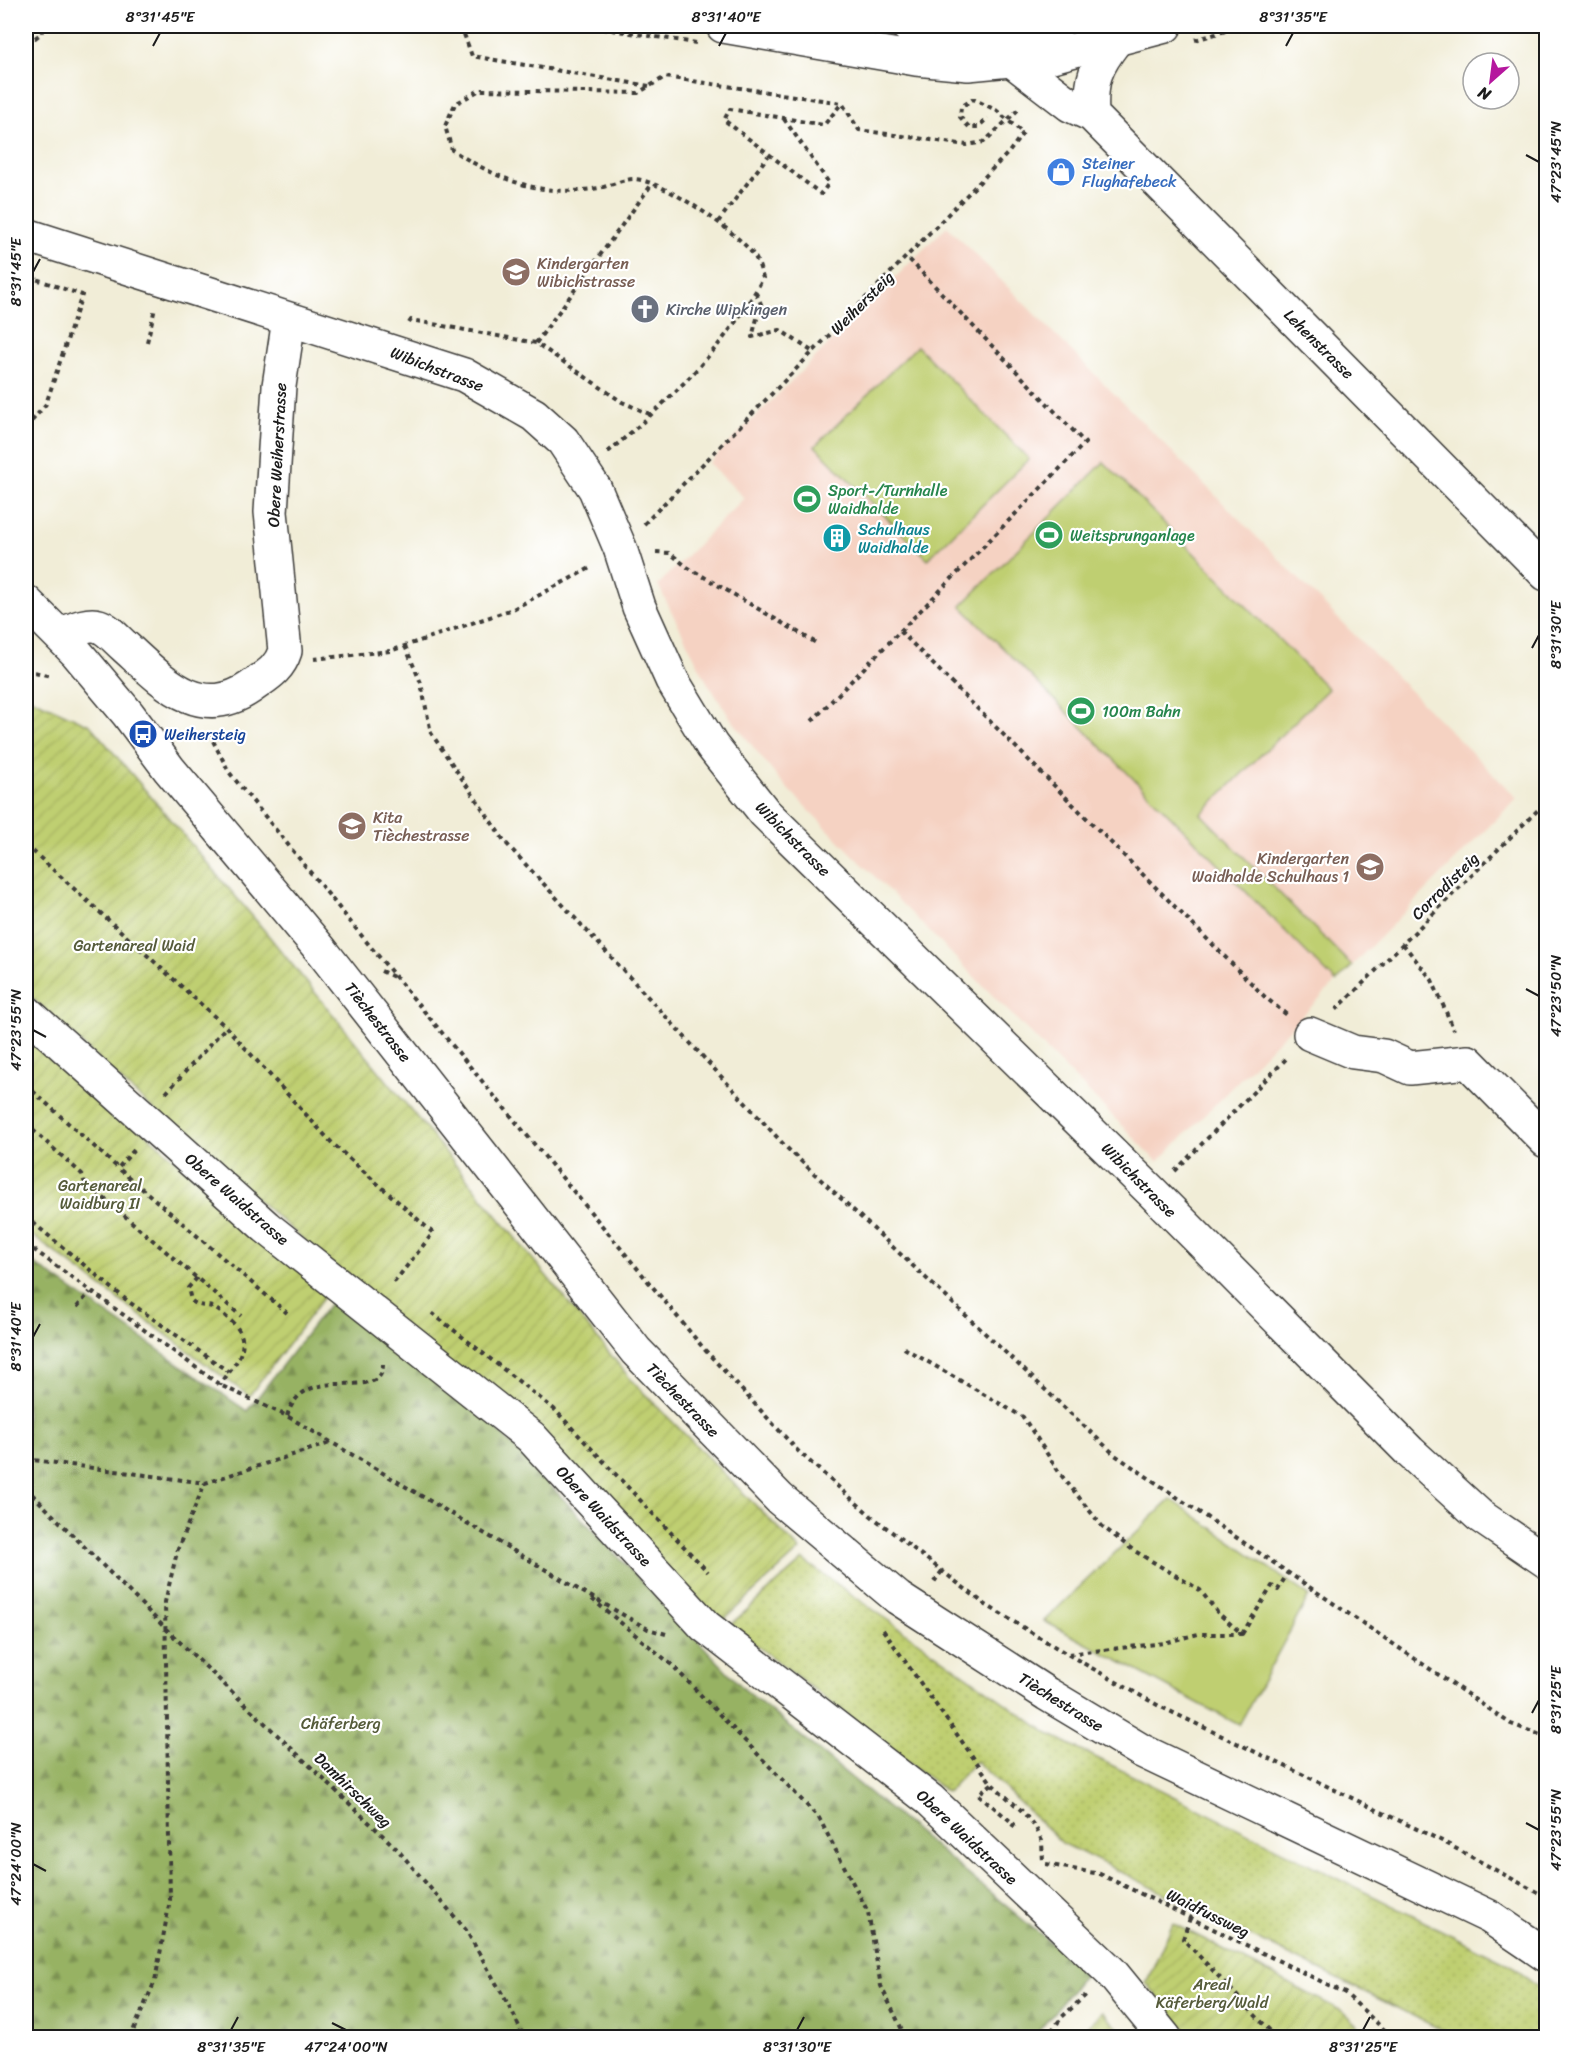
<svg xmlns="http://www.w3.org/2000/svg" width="1572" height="2063" viewBox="0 0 1572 2063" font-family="Sriracha,sans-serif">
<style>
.built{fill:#f5d2c2}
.grass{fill:url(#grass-dots);stroke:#6e7646;stroke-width:1.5}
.forest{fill:url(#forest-firs);stroke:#5a6740;stroke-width:1.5}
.park{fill:#bfcf71;stroke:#6e7646;stroke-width:1.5}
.garden{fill:url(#garden-furrows);stroke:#6e7646;stroke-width:1.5}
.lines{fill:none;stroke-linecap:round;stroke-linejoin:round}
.minor-casing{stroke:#3c3b38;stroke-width:36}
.major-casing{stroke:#3c3b38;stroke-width:36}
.path{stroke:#3c3b38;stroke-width:4;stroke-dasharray:4.5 4.5;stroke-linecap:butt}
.minor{stroke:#fff;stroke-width:33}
.major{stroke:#fff;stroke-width:33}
.ticks{fill:none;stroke:#1c1c1c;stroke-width:2}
.labels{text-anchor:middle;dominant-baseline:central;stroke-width:4.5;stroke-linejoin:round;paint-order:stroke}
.shop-label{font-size:16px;fill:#366cbe;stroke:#fff;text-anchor:start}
.education-label{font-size:16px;fill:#785e54;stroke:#fff;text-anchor:start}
.street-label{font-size:16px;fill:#1c1c1c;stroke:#fff}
.worship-label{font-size:16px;fill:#5b616d;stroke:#fff;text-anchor:start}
.leisure-label{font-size:16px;fill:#27864d;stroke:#fff;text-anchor:start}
.culture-label{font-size:16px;fill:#0d838f;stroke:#fff;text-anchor:start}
.transit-label{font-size:16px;fill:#164399;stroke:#fff;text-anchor:start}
.park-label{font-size:16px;fill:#555b3a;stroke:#fff}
.neatline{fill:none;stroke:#1c1c1c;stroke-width:2}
.ticks-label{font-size:15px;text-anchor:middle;fill:#1c1c1c}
</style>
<defs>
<pattern id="grass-dots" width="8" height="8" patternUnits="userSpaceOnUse" patternTransform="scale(1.5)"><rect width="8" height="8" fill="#bfcf71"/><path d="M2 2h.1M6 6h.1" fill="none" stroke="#a4b161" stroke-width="1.8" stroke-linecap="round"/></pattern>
<pattern id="forest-firs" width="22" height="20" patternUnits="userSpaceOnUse" patternTransform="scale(1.5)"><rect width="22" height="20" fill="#97b263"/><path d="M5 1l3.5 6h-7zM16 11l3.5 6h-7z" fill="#7a9051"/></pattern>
<pattern id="garden-furrows" width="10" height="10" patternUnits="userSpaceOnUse" patternTransform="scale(1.5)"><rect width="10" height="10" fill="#bfcf71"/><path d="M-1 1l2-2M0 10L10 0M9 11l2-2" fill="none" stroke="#a4b161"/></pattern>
</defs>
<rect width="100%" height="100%" fill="#fff"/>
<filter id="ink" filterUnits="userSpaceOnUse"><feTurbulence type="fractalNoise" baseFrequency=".0167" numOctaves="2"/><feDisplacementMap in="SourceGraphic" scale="12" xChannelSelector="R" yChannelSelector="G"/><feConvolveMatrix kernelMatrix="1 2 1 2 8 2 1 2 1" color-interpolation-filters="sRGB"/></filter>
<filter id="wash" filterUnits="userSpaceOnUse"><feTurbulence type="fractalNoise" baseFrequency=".008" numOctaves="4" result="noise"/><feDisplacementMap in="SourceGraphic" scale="24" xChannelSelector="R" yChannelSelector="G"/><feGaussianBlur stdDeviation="1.35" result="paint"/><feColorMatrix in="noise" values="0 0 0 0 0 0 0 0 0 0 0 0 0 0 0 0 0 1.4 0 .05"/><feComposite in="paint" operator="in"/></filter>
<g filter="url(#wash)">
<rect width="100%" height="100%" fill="#f1edd7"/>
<!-- built -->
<path class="built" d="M947 226 1517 798 1158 1162 780 781 729 716 707 682 658 585 744 498 709 463Z"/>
<!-- grass -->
<path class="grass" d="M803 1560 1049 1734 1511 1965 1546 1994V2037H1456L1062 1843 976 1761 947 1792 730 1625Z"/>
<!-- forest -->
<path class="forest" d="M26 1258 247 1411 331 1302 492 1424 743 1688 1086 1972 1034 2037H26Z"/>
<!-- park -->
<path class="park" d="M917 346 1029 459 928 559 815 446Z
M1104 462 1328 689 1201 814 1352 966 1336 982 961 606Z
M1171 1499 1309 1596 1239 1725 1044 1621Z"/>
<!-- garden -->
<path class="garden" d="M26 696 90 725 259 924 633 1382 800 1550 722 1621 358 1287 129 1088 26 992Z
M26 1028 327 1293 249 1396 26 1231Z
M1173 1923 1342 2011 1370 2037H1191L1146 1983Z
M1103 2012 1126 2037H1076Z"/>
</g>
<g filter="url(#ink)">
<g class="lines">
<!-- minor casing -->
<g class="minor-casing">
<path id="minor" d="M1014 62 1070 105 1092 115 1546 574
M1092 115C1090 80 1095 67 1116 40
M26 235 464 375 534 415 563 441 595 489 620 548 639 607 672 680 712 746 765 813 1153 1193 1410 1452 1480 1516 1546 1561
M26 602 76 652 128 714 169 769 321 950 636 1351 780 1499 898 1598 1047 1694 1142 1751 1490 1917 1546 1955
M59 635C70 631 87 622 99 626 108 629 117 640 124 646 162 680 199 723 251 687 266 676 279 670 285 651L271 512 279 386 289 319
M26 1012 266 1227 531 1437 705 1626 930 1800 1111 1972 1165 2038
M1310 1034 1353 1052 1384 1056 1410 1068 1468 1062 1546 1141"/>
</g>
<!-- major casing -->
<g class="major-casing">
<path id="major" d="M723 26 916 59 968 64 1052 56 1165 26
M908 26C957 38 1007 39 1056 26"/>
</g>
<!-- path -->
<path class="path" d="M461 26 472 56 649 86
M585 26 696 43
M26 37 35 38 42 33V26
M1195 40 1243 26
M784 119 829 183 821 194 724 120 730 109 824 125 842 103
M718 222 768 156
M756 293 761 304 752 337 780 330 813 352
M409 323 411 320 536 343 622 402 652 415
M147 342 155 308
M536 343 652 184
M26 428 46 404 82 295 27 276 30 269
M608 452C667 403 727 346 763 278 761 272 759 263 755 257 740 233 663 180 634 179 623 179 610 186 599 188 542 198 499 180 452 150L445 126 455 104 480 90 638 93 665 77 842 103 859 130 967 145 984 142 1020 108
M644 524 1009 152 1023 133 996 110 973 99 961 107 960 117 969 127H978L988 118
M656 552 670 553 687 567 818 644
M900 631 1265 997 1287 1015
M405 646 421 683 431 733 505 842 787 1148 1115 1455 1511 1724 1546 1737
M314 659 390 651 513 609 592 567
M26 670 51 676
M812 721 1085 443 907 257
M209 733 229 772 370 946 705 1350 799 1452 870 1515 986 1605 1067 1654 1159 1706 1440 1840 1546 1897
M26 845 226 1027 332 1143 433 1233 392 1285
M1403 944 1432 980 1454 1030
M381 971 396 978
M1336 1010 1546 802
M26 1085 118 1168
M166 1093 226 1027
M26 1124 82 1174 84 1181 241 1316
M134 1150 118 1168 287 1313
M1175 1171 1288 1057
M26 1217 129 1302 229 1372
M26 1244 220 1385 287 1416 583 1592 648 1629 666 1634
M197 1278 188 1288 191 1300C198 1307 204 1305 212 1307 219 1310 226 1317 231 1321 256 1344 235 1363 220 1385
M77 1307 90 1292
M432 1313 554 1409 708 1572
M904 1348 1023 1417 1061 1475 1102 1526 1133 1550 1200 1590 1217 1612 1242 1634H1198L1164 1643 1068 1654
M287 1416C305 1357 384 1407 383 1363
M26 1459 205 1483 330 1443
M26 1488 165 1628 397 1849 466 1930 513 2013 524 2038
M934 1582 942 1571
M592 1599 672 1665 819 1818 868 1912 881 1986 906 2038
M883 1630 992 1784 1022 1811 1036 1828 1042 1841 1043 1862
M1242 1634 1272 1586 1278 1590 1288 1572
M992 1784 978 1794 1014 1824 1010 1830
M1046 1864 1100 1874 1345 1993 1393 2038
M1190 1918 1183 1939 1277 2038
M1387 2031 1416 2038
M130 2038 155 1981 170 1900 165 1602 178 1548 205 1483
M1046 2038 1062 2017 1088 1993"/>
<!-- minor -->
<use href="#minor" class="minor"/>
<!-- major -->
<use href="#major" class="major"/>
</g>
</g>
<!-- ticks -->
<path class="ticks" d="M153 46 160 33M719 46 726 33M1286 46 1293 33M1526 155 1539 162M33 272 40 259M1532 648 1539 635M1526 989 1539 996M33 1030 46 1037M33 1337 40 1324M1532 1713 1539 1700M1526 1823 1539 1830M33 1864 46 1871M332 2023 346 2030M231 2030 238 2017M797 2030 804 2017M1363 2030 1370 2017"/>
<!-- icons -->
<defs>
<g id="shop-disc" transform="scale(1.5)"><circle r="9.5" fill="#3f7fe0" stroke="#fff"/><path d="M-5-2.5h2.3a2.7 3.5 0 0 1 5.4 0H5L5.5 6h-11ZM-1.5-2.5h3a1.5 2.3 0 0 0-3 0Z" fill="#fff"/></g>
<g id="school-disc" transform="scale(1.5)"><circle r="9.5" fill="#8d6e63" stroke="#fff"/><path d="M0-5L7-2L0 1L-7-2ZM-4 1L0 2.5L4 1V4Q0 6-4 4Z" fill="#fff"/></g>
<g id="church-disc" transform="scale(1.5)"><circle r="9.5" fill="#6b7280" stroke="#fff"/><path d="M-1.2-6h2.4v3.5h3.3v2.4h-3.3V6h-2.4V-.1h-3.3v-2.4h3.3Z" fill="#fff"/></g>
<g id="stadium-disc" transform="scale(1.5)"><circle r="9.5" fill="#2e9e5b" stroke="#fff"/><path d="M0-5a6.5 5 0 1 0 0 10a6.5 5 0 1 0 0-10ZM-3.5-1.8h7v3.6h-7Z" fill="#fff"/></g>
<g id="building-disc" transform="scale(1.5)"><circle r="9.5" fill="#0f9aa8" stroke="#fff"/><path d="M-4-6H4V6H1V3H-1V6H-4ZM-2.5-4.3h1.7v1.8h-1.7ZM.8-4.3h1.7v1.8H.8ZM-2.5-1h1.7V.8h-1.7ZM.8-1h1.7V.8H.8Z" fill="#fff"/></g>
<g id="bus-disc" transform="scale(1.5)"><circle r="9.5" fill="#1a4fb4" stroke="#fff"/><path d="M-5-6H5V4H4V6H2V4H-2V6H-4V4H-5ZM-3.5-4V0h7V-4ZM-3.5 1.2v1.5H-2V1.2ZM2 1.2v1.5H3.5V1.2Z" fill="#fff"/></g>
</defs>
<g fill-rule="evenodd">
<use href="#shop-disc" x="1061" y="172"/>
<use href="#school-disc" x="516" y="272"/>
<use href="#church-disc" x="645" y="309"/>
<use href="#stadium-disc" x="807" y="499"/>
<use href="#stadium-disc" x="1049" y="535"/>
<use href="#building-disc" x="837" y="538"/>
<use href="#stadium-disc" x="1081" y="711"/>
<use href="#bus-disc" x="143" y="734"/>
<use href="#school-disc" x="352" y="826"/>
<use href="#school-disc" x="1370" y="867"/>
</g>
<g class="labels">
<!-- shop labels -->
<g class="shop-label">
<text x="1082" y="163">Steiner<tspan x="1082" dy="18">Flughafebeck</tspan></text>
</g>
<!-- education labels -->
<g class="education-label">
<text x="537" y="263">Kindergarten<tspan x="537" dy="18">Wibichstrasse</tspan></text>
<text x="373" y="817">Kita<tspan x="373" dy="18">Tièchestrasse</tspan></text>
<text x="1349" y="858" text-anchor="end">Kindergarten<tspan x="1349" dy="18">Waidhalde Schulhaus 1</tspan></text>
</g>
<!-- street labels -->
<g class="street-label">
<text transform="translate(862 303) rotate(-45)">Weihersteig</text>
<text transform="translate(1319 344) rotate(45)">Lehenstrasse</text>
<text transform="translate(437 369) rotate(21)">Wibichstrasse</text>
<text transform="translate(277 455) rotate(-87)">Obere Weiherstrasse</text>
<text transform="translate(793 839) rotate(45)">Wibichstrasse</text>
<text transform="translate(1445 886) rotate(-45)">Corrodisteig</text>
<text transform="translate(378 1022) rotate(52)">Tièchestrasse</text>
<text transform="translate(1139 1180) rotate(45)">Wibichstrasse</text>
<text transform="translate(237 1199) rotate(41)">Obere Waidstrasse</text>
<text transform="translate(683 1400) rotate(46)">Tièchestrasse</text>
<text transform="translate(604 1516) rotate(47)">Obere Waidstrasse</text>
<text transform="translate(1061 1702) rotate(32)">Tièchestrasse</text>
<text transform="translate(353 1790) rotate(44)">Damhirschweg</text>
<text transform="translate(967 1837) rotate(43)">Obere Waidstrasse</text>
<text transform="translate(1208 1913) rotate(26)">Waidfussweg</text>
</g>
<!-- worship labels -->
<g class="worship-label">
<text x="666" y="309">Kirche Wipkingen</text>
</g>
<!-- leisure labels -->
<g class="leisure-label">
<text x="828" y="490">Sport-/Turnhalle<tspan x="828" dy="18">Waidhalde</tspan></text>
<text x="1070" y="535">Weitsprunganlage</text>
<text x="1102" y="711">100m Bahn</text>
</g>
<!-- culture labels -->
<g class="culture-label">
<text x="858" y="529">Schulhaus<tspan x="858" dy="18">Waidhalde</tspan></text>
</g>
<!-- transit labels -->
<g class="transit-label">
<text x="164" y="734">Weihersteig</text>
</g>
<!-- park labels -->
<g class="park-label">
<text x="134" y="945">Gartenareal Waid</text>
<text x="100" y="1185">Gartenareal<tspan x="100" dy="18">Waidburg II</tspan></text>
<text x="341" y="1723">Chäferberg</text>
<text x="1212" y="1984">Areal<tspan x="1212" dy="18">Käferberg/Wald</tspan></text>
</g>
</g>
<!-- margin -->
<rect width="1572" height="2063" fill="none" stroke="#fff" stroke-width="66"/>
<!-- north arrow -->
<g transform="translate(1491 81) rotate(208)"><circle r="28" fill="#ffffff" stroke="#a4a4a4" stroke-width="1.5"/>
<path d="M0-4.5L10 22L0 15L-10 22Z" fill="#b5179e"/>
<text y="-9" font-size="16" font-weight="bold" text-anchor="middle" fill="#1c1c1c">N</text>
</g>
<rect x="33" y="33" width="1506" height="1997" class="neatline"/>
<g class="ticks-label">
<text x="160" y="22">8°31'45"E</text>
<text x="726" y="22">8°31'40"E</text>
<text x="1293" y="22">8°31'35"E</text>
<text transform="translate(1556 162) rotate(-90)" y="5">47°23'45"N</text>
<text transform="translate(16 272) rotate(-90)" y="5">8°31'45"E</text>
<text transform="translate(1556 635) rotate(-90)" y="5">8°31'30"E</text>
<text transform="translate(1556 996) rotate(-90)" y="5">47°23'50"N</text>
<text transform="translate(16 1030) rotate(-90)" y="5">47°23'55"N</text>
<text transform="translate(16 1337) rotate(-90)" y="5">8°31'40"E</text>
<text transform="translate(1556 1700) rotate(-90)" y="5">8°31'25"E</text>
<text transform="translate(1556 1830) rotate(-90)" y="5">47°23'55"N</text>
<text transform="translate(16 1864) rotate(-90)" y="5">47°24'00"N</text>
<text x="231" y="2052">8°31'35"E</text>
<text x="346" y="2052">47°24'00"N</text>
<text x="797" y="2052">8°31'30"E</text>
<text x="1363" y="2052">8°31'25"E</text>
</g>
</svg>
